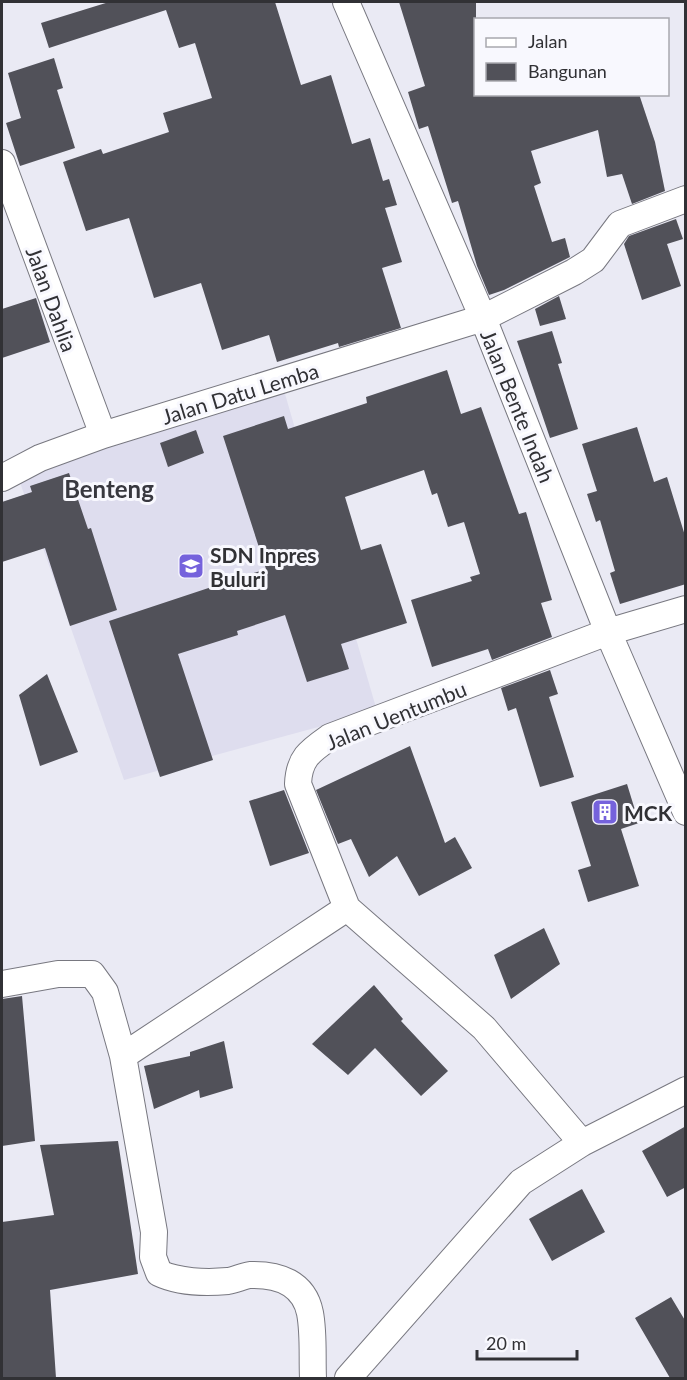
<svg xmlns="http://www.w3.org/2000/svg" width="687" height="1380" viewBox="0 0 687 1380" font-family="Lato,sans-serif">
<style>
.built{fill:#deddee}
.building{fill:#515159}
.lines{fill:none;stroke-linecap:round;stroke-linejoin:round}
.minor-casing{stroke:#787880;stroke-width:28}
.minor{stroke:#fff;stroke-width:26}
.labels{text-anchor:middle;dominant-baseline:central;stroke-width:6;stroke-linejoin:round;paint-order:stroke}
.street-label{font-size:21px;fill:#313135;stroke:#f8f8fe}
.poi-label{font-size:21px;font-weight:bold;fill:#313135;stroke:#f8f8fe;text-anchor:start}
.quarter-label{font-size:24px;font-weight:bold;fill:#38383f;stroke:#f8f8fe}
</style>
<rect width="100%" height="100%" fill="#eaeaf4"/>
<!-- built -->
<path class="built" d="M283 387 377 711 124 780 16 471Z"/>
<!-- building -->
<path class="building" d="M109 2H275L301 85 331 75 352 144 370 138 383 181 389 179 397 205 385 208 402 262 382 268 401 328 339 347 338 343 277 362 269 335 222 350 201 283 154 298 129 218 86 231 63 162 101 149 103 154 169 132 163 113 212 98 195 43 179 48 166 10 49 48 41 23Z
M399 2H476V94H639L655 142 665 191 632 204 622 174 607 177 598 130 531 151 541 183 534 186 552 242 565 238 570 257 504 290 489 295 477 266 458 201 452 203 428 126 419 129 408 92 425 86Z
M54 58 63 88 57 90 75 148 20 166 6 123 21 118 8 73Z
M676 219 683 239 667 244 681 286 642 300 624 244 629 236Z
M559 296 566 319 540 326 535 309Z
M36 298 50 342 2 358V309Z
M552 331 562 363 558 364 578 429 550 438 517 341Z
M447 370 461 414 481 407 519 514 526 512 552 600 541 603 552 637 492 660 488 649 432 667 411 600 472 581 470 577 480 574 464 522 448 527 437 493 432 495 424 470 345 497 361 550 381 544 407 623 341 644 349 669 307 682 285 615 237 631 238 635 178 654 213 760 160 777 109 621 266 569 223 436 284 416 288 429 367 403 366 397Z
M637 427 654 482 667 477 686 539V584L620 604 610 573 615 571 600 520 596 522 587 494 597 491 582 444Z
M196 430 204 453 168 467 160 443Z
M69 473 88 529 91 528 117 610 70 626 45 548 2 562V502L32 492 30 486Z
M550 670 558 694 549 697 574 777 540 787 516 708 508 711 501 688Z
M47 674 78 752 40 766 19 695Z
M410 746 445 843 455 837 472 868 419 896 397 856 369 877 351 839 338 844 316 790Z
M627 784 639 823 621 829 639 886 588 902 578 870 591 866 571 802Z
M284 790 309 853 270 866 249 801Z
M544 928 560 964 511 999 494 955Z
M374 985 403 1019 401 1021 448 1071 421 1096 375 1048 348 1075 312 1044Z
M22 996 35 1141 2 1146V999Z
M224 1041 233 1088 200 1098 199 1090 154 1109 144 1066 190 1056V1052Z
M686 1126V1187L667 1197 642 1151Z
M118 1141 138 1274 50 1290 56 1378H2V1222L54 1215 40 1145Z
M582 1189 605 1232 552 1261 529 1219Z
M671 1297 686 1322V1378H670L635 1318Z"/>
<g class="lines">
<!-- minor casing -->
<g class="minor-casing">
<path id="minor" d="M346 2 483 318 608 632 686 812
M2 163 103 435
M2 478 40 458 103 435 483 318 574 272 593 260 620 224 686 199
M2 984 58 974H92L105 992 123 1056 154 1232 153 1257 159 1273C178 1282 206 1283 228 1281 235 1280 243 1276 250 1275 279 1274 304 1283 310 1313 314 1334 312 1357 313 1378
M123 1056 347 908
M582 1143 484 1028 347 908 298 784C299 758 310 751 330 737L608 632 686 609
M348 1378 521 1182 582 1143 686 1090"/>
</g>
<!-- minor -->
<use href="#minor" class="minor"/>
</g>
<!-- icons -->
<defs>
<g id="school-square" transform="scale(1.35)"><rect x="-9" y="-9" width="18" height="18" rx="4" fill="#7562dc" stroke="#f8f8fe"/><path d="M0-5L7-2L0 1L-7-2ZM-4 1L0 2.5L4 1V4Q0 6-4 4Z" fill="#fff"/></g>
<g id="building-square" transform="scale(1.35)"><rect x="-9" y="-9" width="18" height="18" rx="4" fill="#7562dc" stroke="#f8f8fe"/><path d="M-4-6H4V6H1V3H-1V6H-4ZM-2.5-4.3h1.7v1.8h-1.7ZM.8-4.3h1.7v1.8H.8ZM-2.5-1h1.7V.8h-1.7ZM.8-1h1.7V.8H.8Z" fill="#fff"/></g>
</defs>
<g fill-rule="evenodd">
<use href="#school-square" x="191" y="566"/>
<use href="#building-square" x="605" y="812"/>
</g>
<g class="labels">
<!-- street labels -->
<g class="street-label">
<text transform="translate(52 299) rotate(70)">Jalan Dahlia</text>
<text transform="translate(240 393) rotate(-17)">Jalan Datu Lemba</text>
<text transform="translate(518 406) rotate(68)">Jalan Bente Indah</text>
<text transform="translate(396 715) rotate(-22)">Jalan Uentumbu</text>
</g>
<!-- poi labels -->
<g class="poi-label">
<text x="210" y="554">SDN Inpres<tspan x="210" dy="24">Buluri</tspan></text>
<text x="624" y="812">MCK</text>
</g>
<!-- quarter labels -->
<g class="quarter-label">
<text x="109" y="488">Benteng</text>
</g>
</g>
<!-- border -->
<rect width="687" height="1380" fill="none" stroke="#313135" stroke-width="6"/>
<!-- legend -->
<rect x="474" y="18" width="195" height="78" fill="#f8f8fe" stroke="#a8a8ae" stroke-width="1.5"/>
<rect x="486" y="38" width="30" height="9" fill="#ffffff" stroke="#a8a8ae" stroke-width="1.5"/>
<text x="528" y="48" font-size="18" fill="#313135">Jalan</text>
<rect x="486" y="63" width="30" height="18" fill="#515159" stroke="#a8a8ae" stroke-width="1.5"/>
<text x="528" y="78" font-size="18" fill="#313135">Bangunan</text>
<!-- scale -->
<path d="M477 1350v9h100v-9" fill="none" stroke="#313135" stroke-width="3"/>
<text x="486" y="1350" font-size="18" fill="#313135" stroke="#f8f8fe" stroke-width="4.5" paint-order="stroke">20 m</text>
</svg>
